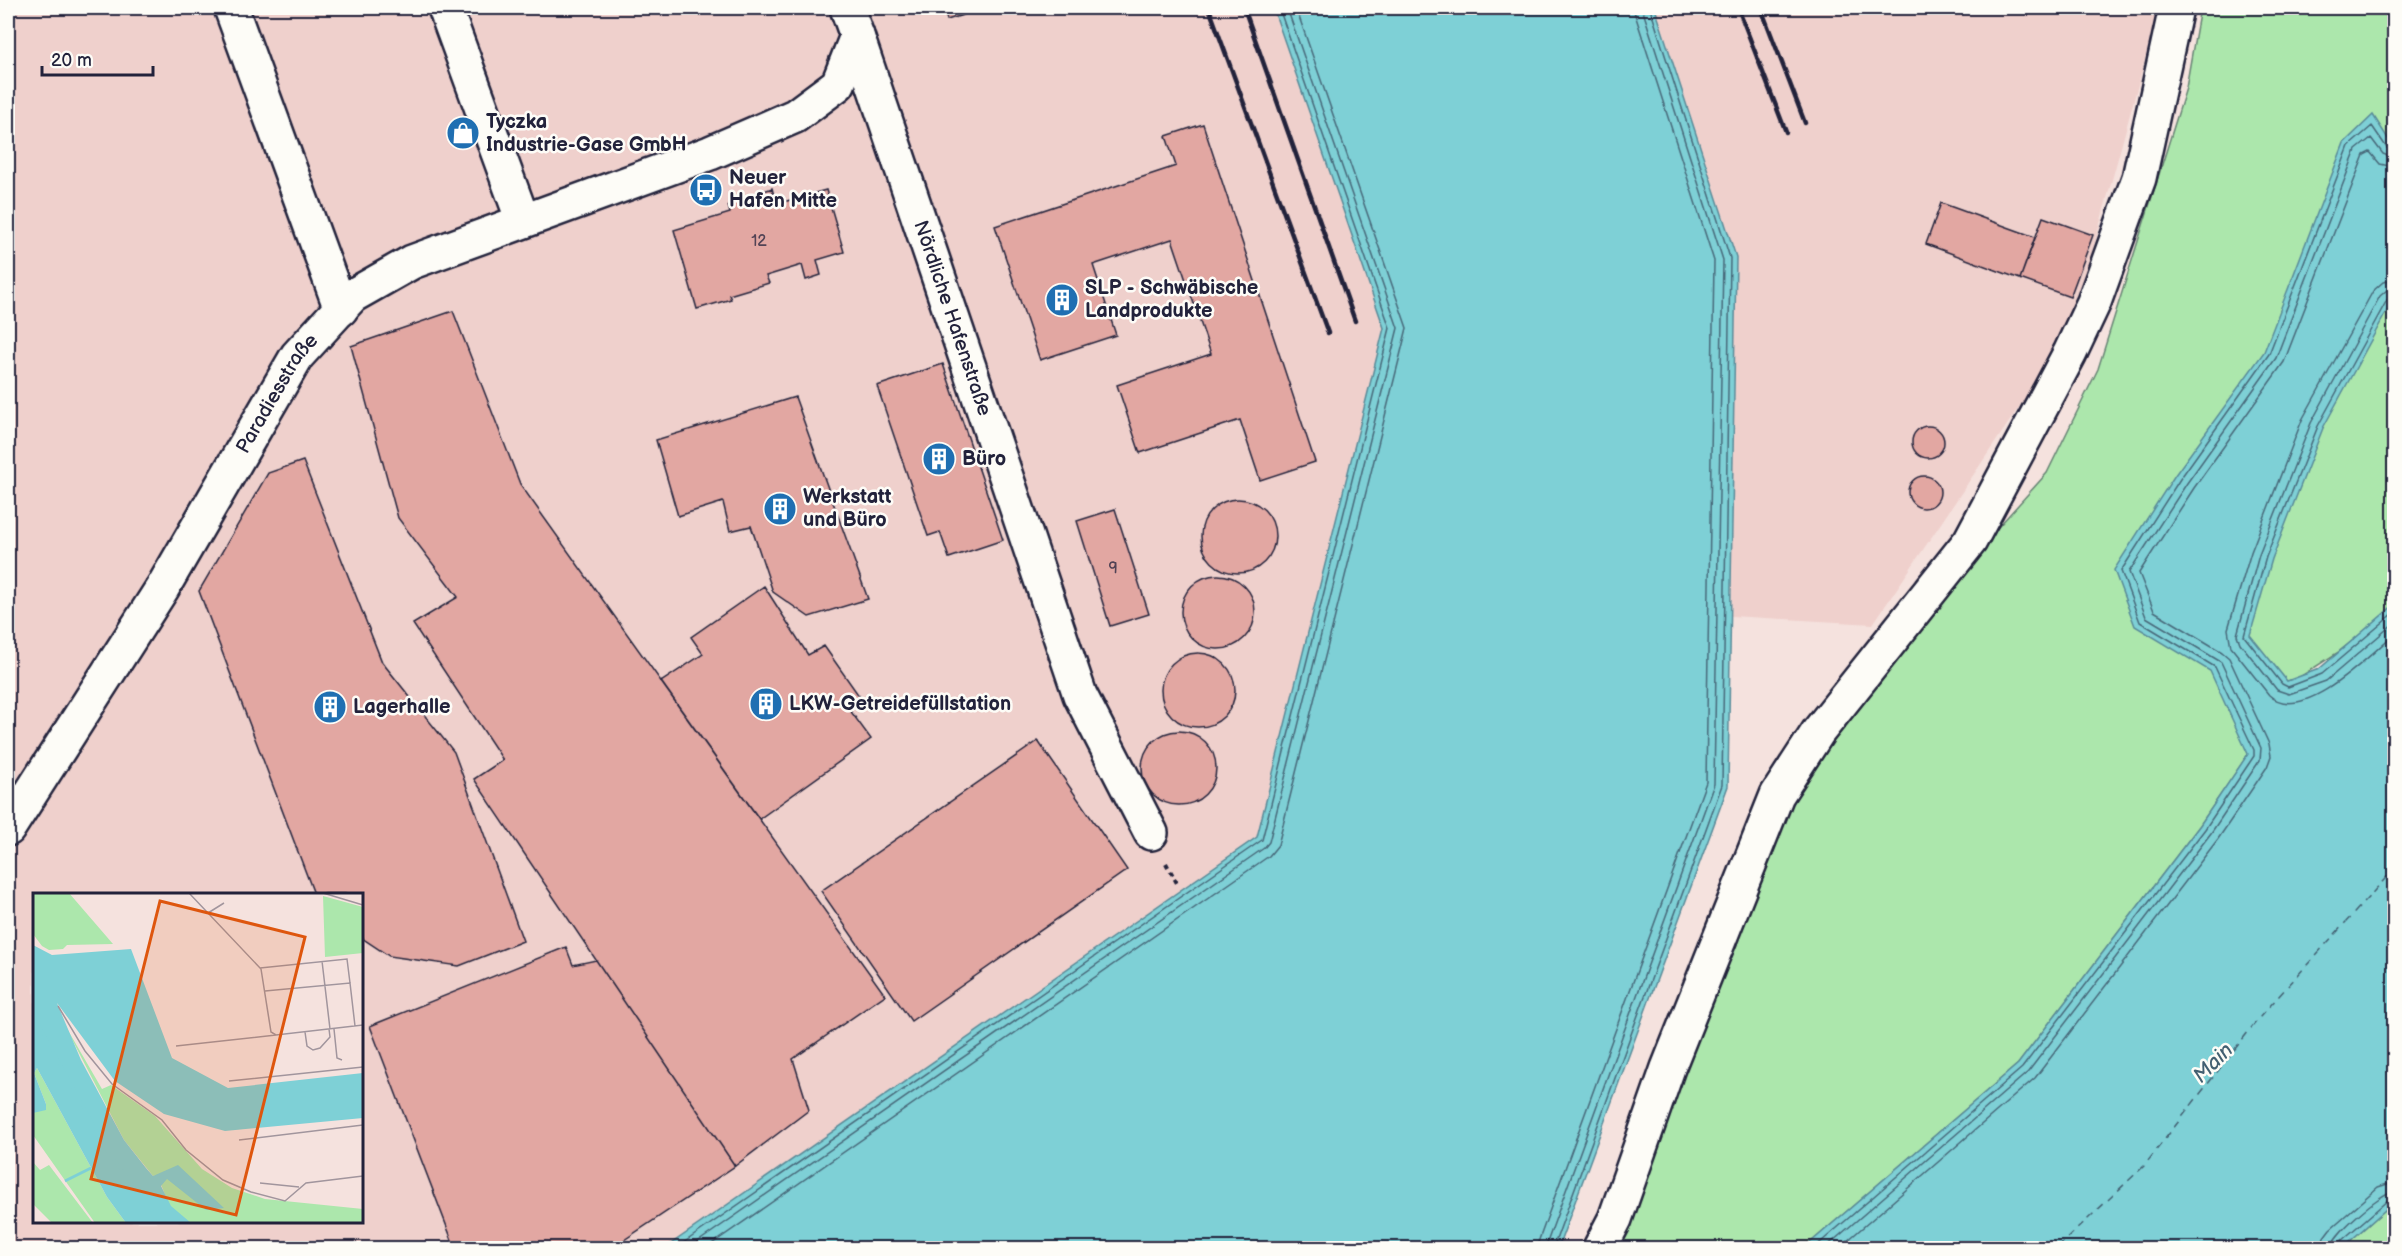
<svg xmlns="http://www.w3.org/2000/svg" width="2402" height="1256" viewBox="0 0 2402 1256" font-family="'Balsamiq Sans',sans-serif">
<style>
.built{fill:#efd0cc;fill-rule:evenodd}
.green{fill:#ace7ac;stroke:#678474;stroke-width:1.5}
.water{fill:#7ed0d6;stroke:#598a98;stroke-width:1.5}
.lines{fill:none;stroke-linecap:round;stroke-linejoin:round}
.shore{stroke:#476879;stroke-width:1.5}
.ferry{stroke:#425f71;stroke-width:1.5;stroke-dasharray:8 6;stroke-linecap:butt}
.building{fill:#e2a7a2;stroke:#22223b;stroke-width:1.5}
.minor-casing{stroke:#22223b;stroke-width:38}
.path{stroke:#22223b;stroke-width:4;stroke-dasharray:4.5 4.5;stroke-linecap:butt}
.minor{stroke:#fdfcf7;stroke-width:33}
.rail{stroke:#22223b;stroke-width:4.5}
.labels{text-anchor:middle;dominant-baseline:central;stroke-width:5;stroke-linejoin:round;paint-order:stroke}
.number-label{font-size:16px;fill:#524355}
.poi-label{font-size:20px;font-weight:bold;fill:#22223b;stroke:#fdfcf7;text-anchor:start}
.street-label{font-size:20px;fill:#22223b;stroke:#fdfcf7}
.water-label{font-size:21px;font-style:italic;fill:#425f71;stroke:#fdfcf7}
.inset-river{fill:none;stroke:#7ed0d6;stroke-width:3}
.inset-road{fill:none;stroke:#a1959d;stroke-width:1.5}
.view{fill:#de560e;fill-opacity:0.15;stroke:#de560e;stroke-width:3}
.inset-edge{fill:none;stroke:#22223b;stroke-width:3}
</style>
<rect width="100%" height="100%" fill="#f5e2de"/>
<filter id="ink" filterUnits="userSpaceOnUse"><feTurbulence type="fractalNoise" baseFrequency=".0167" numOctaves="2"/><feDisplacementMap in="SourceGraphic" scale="12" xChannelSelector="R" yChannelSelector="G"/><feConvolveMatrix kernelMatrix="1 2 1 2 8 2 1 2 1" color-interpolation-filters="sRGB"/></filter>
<g filter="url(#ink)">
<!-- built -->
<path class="built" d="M8 8H1273L1384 328 1257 837 665 1248H8ZM34 894H362V1222H34Z
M1655 8H2159L2071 330 1873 624 1731 616 1736 257Z"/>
<!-- green -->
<path class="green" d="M2200 8H2394V153L2212 670 2249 753 2200 825 2018 1064 1804 1248H1613L1677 1059 1794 791 1833 734 1981 546 2047 473 2098 369 2186 88Z
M2394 263V608L2337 653 2286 686 2249 653 2242 569Z
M2394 1202V1248H2342Z"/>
<!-- water -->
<path class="water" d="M1273 8H1655L1736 257 1728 786 1558 1248H665L1257 837 1384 328Z
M2373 115 2394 148V298L2323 428 2272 559 2250 635 2287 681 2319 669 2394 605V1202L2342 1248H1804L2018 1064 2200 825 2248 754 2210 671 2135 626 2114 570 2175 475 2264 352 2344 143Z"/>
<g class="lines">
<!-- shore -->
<path class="shore" d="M2394 280 2383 282 2373 291 2302 420 2251 552 2228 629 2231 647 2269 695C2302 726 2370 655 2394 634
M2394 289 2387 290 2380 296 2311 423 2259 555 2237 635 2240 643 2277 690 2289 694 2326 681 2394 623
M2394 296 2387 300 2318 426 2266 557 2244 636 2282 684 2288 687 2322 674 2394 613
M676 1248 1262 840 1390 328 1279 8
M689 1248 1264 848 1269 842 1398 328 1287 8
M706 1248 1269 856 1278 845 1407 328 1296 8
M1536 1248 1706 782 1714 261 1633 8
M1545 1248 1714 784 1723 260 1642 8
M1553 1248 1722 785 1730 258 1650 8
M1814 1248 2022 1068 2205 829 2254 756V750L2215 667 2140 622 2121 571 2180 479 2269 354 2349 146 2372 126 2387 148 2394 150
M1825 1248 2028 1072 2211 833 2260 760 2261 748 2221 662 2146 617 2129 572 2187 483 2276 358 2356 150 2371 138 2383 154 2394 158
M1839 1248 2035 1078 2218 839 2267 767 2271 756 2269 744 2229 658 2222 652 2154 611 2139 573 2194 488 2284 362 2364 155 2370 152 2380 164 2394 167
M2322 1248 2324 1237 2330 1229 2378 1187 2394 1182
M2331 1248C2332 1235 2381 1192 2394 1191
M2339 1248 2341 1241 2388 1200 2394 1198"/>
<!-- ferry -->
<path class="ferry" d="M2057 1248 2144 1166 2259 1018 2394 869"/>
</g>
<!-- building -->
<path class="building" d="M943 8H985L947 20Z
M1203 124 1315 462 1260 480 1240 420 1140 453 1117 385 1211 354 1172 239 1093 265 1116 335 1040 360 995 226 1176 166 1166 136Z
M772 188 776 204 826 190 844 252 817 260 821 275 806 280 802 265 766 276 769 283 729 295 731 299 697 309 674 230 730 213 728 205Z
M1941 203 2035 237 2020 279 1926 244Z
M2043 217 2093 235 2070 297 2020 279Z
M453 311 520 484 885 995 793 1059 809 1110 735 1166 474 779 503 760 413 624 458 597 398 518 351 346Z
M943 364 1003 540 949 558 940 532 928 536 877 386Z
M795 397 868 599 809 617 773 592 751 526 730 531 723 502 678 516 656 440Z
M1912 442a16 16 0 1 1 32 0a16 16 0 1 1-32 0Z
M303 461 382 662 454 752 523 941 459 966 389 956 362 938V894H314L199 591 268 473Z
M1908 492a16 16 0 1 1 32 0a16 16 0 1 1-32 0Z
M1201 536a37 37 0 1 1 74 0a37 37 0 1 1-74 0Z
M1115 509 1149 614 1110 626 1077 521Z
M1181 612a37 37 0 1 1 74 0a37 37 0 1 1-74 0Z
M764 586 808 655 824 646 862 700 849 709 871 739 759 819 661 682 703 654 691 637Z
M1161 690a37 37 0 1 1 74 0a37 37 0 1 1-74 0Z
M1142 768a37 37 0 1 1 74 0a37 37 0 1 1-74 0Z
M1038 741 1127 870 911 1021 821 891Z
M566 947 573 965 596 960 735 1166 612 1248H455L370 1026Z"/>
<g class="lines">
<!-- minor casing -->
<g class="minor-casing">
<g id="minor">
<path d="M231 8 341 309"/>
<path d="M445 8 523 221"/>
<path id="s1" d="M857 36 1080 695 1151 833"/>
<path id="s2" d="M8 829 163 587 297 356 352 296 412 262 710 153 795 116 838 84 857 36 847 8"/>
<path d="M1600 1248 1615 1219 1668 1068 1777 795 1818 732 1970 541 2070 353 2094 302 2139 178 2176 8"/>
</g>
</g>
<!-- path -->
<path class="path" d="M1166 863 1177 883"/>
<!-- minor -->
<use href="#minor" class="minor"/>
<!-- rail -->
<path class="rail" d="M1209 8 1328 333
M1244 8 1355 321
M1738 8 1786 132
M1761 8 1805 123"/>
</g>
</g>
<!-- icons -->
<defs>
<g id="shop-disc" transform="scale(1.725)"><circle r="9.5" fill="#1f6fb2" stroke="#fdfcf7"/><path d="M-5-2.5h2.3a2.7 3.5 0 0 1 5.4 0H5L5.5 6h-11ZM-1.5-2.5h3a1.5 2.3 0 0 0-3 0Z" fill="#fff"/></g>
<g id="bus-disc" transform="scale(1.725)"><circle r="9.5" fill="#1f6fb2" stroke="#fdfcf7"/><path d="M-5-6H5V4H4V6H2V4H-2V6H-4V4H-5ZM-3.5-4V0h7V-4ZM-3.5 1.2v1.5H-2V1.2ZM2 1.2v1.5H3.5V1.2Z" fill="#fff"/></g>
<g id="building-disc" transform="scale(1.725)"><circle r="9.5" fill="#1f6fb2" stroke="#fdfcf7"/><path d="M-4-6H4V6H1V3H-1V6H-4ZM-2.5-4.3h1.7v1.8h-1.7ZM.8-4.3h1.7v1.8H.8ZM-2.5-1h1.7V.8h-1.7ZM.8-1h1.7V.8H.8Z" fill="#fff"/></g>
</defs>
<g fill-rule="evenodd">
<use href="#shop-disc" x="463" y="133"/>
<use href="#bus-disc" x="706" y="190"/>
<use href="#building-disc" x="1062" y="300"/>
<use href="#building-disc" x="939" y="459"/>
<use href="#building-disc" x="780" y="509"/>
<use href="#building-disc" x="766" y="704"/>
<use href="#building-disc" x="330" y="707"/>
</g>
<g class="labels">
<!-- number labels -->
<g class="number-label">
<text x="759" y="241">12</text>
<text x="1113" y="568">9</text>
</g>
<!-- poi labels -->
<g class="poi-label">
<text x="486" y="122">Tyczka<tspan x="486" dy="23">Industrie-Gase GmbH</tspan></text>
<text x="729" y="178">Neuer<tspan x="729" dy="23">Hafen Mitte</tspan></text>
<text x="1085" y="288">SLP - Schwäbische<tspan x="1085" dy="23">Landprodukte</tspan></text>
<text x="962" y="459">Büro</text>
<text x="803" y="497">Werkstatt<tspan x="803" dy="23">und Büro</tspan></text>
<text x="789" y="704">LKW-Getreidefüllstation</text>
<text x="353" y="707">Lagerhalle</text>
</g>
<!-- street labels -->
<g class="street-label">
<text stroke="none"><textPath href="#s1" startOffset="298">Nördliche Hafenstraße</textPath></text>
<text stroke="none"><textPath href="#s2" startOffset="512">Paradiesstraße</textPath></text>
</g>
<!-- water labels -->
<g class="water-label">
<text transform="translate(2213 1063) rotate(-45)">Main</text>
</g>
</g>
<!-- overview -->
<g transform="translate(33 893)">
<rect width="330" height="330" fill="#f5e2de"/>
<path d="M0 0H36L80 51 34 52 30 56 16 57 9 53 0 41ZM290 3 330 14V60L292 64ZM29 127 69 196 78 192 122 223 169 276 199 295 232 306 330 316V330H157L137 314 127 289 131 281 120 283 91 247ZM4 175 74 304 93 330H62L0 242V220L13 211 1 180ZM0 269 7 277 16 272 60 330H19L0 311Z" fill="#ace7ac"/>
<path d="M0 52 19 62 98 56 139 165 195 195 330 180V225L192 238 131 221 82 188 24 110 48 167 91 247 113 275 120 283 145 272 191 315 173 317 134 286 128 293 138 313 158 330H93L74 304 4 175 1 180 13 211V217L0 220Z" fill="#7ed0d6"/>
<path class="inset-river" d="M0 122 75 259 128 330M32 288 58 275"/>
<path class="inset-road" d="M156 0 228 76 238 139 243 142 330 132M290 0 330 12M175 20 191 10M289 68 297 136M227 75 314 66 317 90M232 98 317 90 322 133M25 113 52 158 79 191 129 227 153 257 190 287 218 299 252 308 273 290 330 283M301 136 304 165 309 167M272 139 274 153 280 157 287 155 297 144 296 136M143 153 243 142M196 188 330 174M206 247 330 232M227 290 266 294"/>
<path class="view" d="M127 8 272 44 203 322 58 286Z"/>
<rect width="330" height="330" class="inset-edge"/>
</g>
<!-- margin -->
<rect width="2402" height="1256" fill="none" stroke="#fdfcf7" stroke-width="30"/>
<rect x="15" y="15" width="2372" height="1226" fill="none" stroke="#22223b" stroke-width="2" filter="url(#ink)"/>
<!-- scale -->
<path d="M42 66v9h111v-9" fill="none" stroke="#22223b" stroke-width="3"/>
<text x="51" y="66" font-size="18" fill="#22223b" stroke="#fdfcf7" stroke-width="4.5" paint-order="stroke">20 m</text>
</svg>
